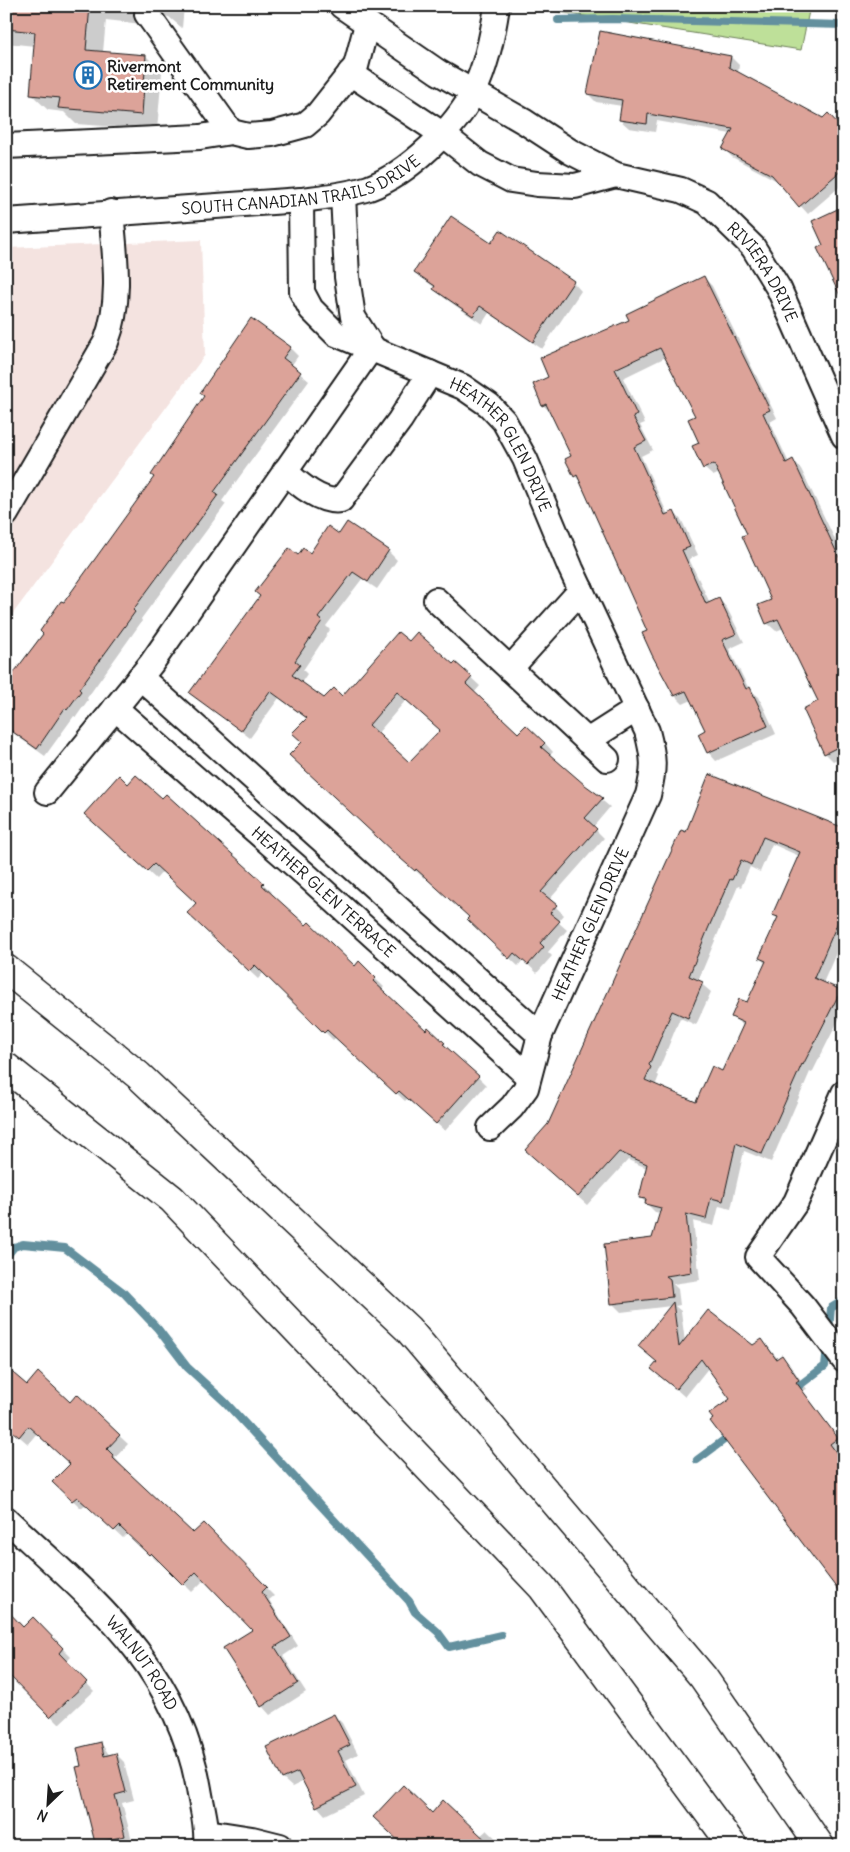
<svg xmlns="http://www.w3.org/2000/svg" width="850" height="1852" viewBox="0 0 850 1852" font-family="Delius,sans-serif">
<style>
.built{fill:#f4e3e0}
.green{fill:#bee099;stroke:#6d7e5a}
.shadow{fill:#0003;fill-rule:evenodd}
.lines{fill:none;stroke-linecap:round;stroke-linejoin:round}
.stream{stroke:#63909e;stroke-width:8}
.building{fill:#dca399;stroke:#1c1c1c;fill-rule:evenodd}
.minor-casing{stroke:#1c1c1c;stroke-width:28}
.highway-casing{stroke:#1c1c1c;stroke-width:31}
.minor{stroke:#fff;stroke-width:24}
.highway{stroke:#fff;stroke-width:28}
.labels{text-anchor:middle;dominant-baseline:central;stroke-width:5;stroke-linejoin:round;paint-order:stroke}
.poi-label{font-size:16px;font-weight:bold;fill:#1c1c1c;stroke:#fff;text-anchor:start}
.street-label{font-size:16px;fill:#1c1c1c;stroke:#fff}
</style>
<rect width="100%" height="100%" fill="#fff"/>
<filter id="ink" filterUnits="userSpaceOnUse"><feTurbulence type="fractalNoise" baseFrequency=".02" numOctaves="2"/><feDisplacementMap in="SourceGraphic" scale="10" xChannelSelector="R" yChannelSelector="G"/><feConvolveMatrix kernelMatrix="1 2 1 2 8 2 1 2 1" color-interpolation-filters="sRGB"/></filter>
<g filter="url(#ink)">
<!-- built -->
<path class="built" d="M201 240 205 355 6 623V248Z"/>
<!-- green -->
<path class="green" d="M521 6H810L801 50Z"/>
<!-- shadow -->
<path class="shadow" d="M6 6H184L182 28 169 17 163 16 155 19 151 25 106 20 103 52 146 56 162 72 157 130 76 124 64 112 48 110 31 94 35 46 6 43Z
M601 32 731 57 739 65 738 73 844 131V183L808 214 779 182 732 157 724 149 731 134 657 121 655 132 629 128 620 120 622 106 596 102 588 94Z
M500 232 573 282 581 291 542 349 489 313 482 324 443 297 435 288 415 272 491 244Z
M704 278 712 286 777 418 770 422 789 463 793 461 801 469 844 558V756L833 761 825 753 820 702 784 628 776 631 767 623 773 600 749 535 720 473 713 476 704 468 697 417 666 357 623 378 645 423 640 425 653 450 641 456 668 515 674 512 682 521 698 555 689 559 710 603 719 599 727 608 744 642 729 649 749 689 759 697 776 734 716 761 708 752 707 731 692 700 683 704 675 696 653 654 649 631 582 483 575 476 573 456 552 414 543 405 550 378 630 320Z
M290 348 298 356 291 366 309 381 222 501 226 504 141 619 142 621 87 698 88 700 76 717 74 716 45 756 6 728V684L64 604Z
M6 464 9 467 6 473Z
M348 523 388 551 397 560 377 589 362 579 326 626 330 630 303 670 307 674 301 683 325 700 342 698 409 643 453 666 455 663 480 686 474 693 518 735 545 743 553 752 549 756 610 807 593 827 604 838 549 900 564 915 558 922 567 930 548 952 552 956 537 973 523 960 518 966 469 919 471 917 425 876 424 878 403 860 303 742 307 719 279 698 250 738 191 693 299 557 310 555 340 536ZM406 700 441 731 409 764 377 734Z
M128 785 162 800 166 796 263 884 272 892 270 894 355 968 359 963 384 987 381 990 426 1032 428 1029 486 1085 445 1131 408 1098 405 1101 336 1037 333 1040 264 972 258 979 222 946 223 944 197 903 163 871 156 879 94 822Z
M842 814 844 815V935L823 983 844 994V1009L812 1073 810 1072 771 1162 744 1151 731 1209 719 1206 714 1226 693 1221 700 1280 673 1284 678 1289 680 1305 675 1306 681 1311 685 1342 753 1347 762 1340 778 1359 782 1357 790 1365 807 1389 803 1391 844 1446V1597L731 1399 709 1367 685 1397 653 1369 658 1363 671 1306 621 1312 613 1304 653 1239 660 1213 655 1212 640 1197 647 1168 628 1160 587 1205 535 1158 686 833 837 826ZM772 844 799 856 773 914 778 919 760 958 766 964 747 1004 732 1017 744 1026 723 1072 697 1103 655 1086 659 1076 657 1074 680 1018 696 1025 711 992 698 981 738 886 741 887 750 867 760 872Z
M27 1387 70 1404 77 1396 128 1444 115 1458 122 1466 120 1467 193 1535 203 1525 274 1596 269 1600 298 1646 283 1656 306 1692 270 1715 262 1706 225 1649 254 1630 205 1579 192 1592 160 1560 158 1562 128 1533 123 1538 86 1504 81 1508 62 1490 71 1464 37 1433 28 1444 6 1425Z
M33 1619 71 1657 66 1662 94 1691 59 1724 6 1670 23 1628Z
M334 1715 342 1723 358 1754 346 1760 364 1796 325 1815 317 1806 304 1781 292 1787 283 1779 268 1748Z
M101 1743 110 1756 116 1754 124 1762 134 1800 122 1803 133 1844 99 1846 96 1843 83 1767Z
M432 1814 480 1836 487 1830 504 1846H405Z"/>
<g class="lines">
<!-- stream -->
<path class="stream" d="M558 20 613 19 844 25
M6 1257 14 1247 23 1244 65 1248 123 1292 158 1329 187 1367 225 1402 409 1601 415 1612 438 1632 449 1647 501 1635
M829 1330 831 1308 844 1300
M792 1391 825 1366 827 1347
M697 1460 732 1434"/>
</g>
<!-- building -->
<path class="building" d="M6 6H90L86 50 146 55 142 115 58 108 60 98 30 95 35 32 6 29Z
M600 31 731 56 729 67 823 118 828 113 844 130V168L799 207 772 175 722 149 733 129 648 114 647 124 619 120 622 100 587 94Z
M844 206V304L817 248 823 245 812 221Z
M451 216 491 243 500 230 574 281 533 342 480 306 473 316 433 289 435 286 414 272Z
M704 276 770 410 763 413 786 463 793 459 844 568V744L824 754 803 709 818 701 778 619 766 624 758 605 771 600 742 536 747 534 714 464 703 469 692 446 699 443 688 419 695 416 660 348 615 369 637 415 633 417 646 441 634 447 665 515 674 511 690 547 682 550 706 604 719 598 736 634 722 640 746 689 750 687 768 726 707 753 698 734 705 730 686 691 674 696 652 655 642 633 647 631 577 475 574 477 565 459 571 456 546 404 542 406 533 384 548 377 540 358 629 320 626 314Z
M251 318 291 347 283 358 301 372 214 492 218 495 133 610 135 612 79 689 81 691 67 710 65 708 37 749 6 727V683L43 634 40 631 61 601 64 602 154 477 151 475 204 396 200 393Z
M347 522 389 550 368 582 353 572 318 618 322 621 295 661 300 665 292 675 324 698 334 688 342 696 398 632 409 641 417 632 453 664 455 662 472 677 466 684 518 733 526 725 545 743 541 747 585 785 603 798 585 818 597 829 541 892 557 905 550 913 560 921 540 943 544 947 528 965 514 953 509 959 467 919 469 917 416 869 415 871 393 852 289 755 302 742 292 733 307 718 270 691 241 731 189 693 260 596 255 592 289 548 298 555 303 548 310 553 328 526 339 534ZM397 692 440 730 409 762 369 725Z
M709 774 844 828V908L814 978 841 990 803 1065 802 1064 762 1154 736 1143 723 1201 711 1198 706 1219 686 1214 692 1272 666 1276 670 1279 672 1297 611 1304 604 1244 652 1238 661 1208 645 1204 646 1199 639 1198 647 1164 619 1152 578 1197 525 1150 548 1124 681 830 686 832ZM763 837 800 852 772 915 778 917 759 958 766 961 747 1002 739 999 731 1017 744 1023 722 1071 712 1066 696 1102 645 1080 651 1067 649 1065 672 1011 688 1018 703 982 689 976 708 929 730 879 732 880 741 860 751 865Z
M119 775 128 784 136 775 162 798 166 794 264 883 262 885 306 925 309 922 355 966 359 961 376 978 373 981 426 1030 428 1027 445 1043 443 1044 479 1076 436 1124 399 1091 396 1094 327 1030 324 1033 255 965 249 971 187 913 196 903 154 864 147 871 84 814Z
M673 1302 679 1347 708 1310 753 1345 762 1339 776 1359 782 1355 799 1380 796 1382 838 1438 830 1444 844 1463V1598L710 1421 713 1419 709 1414 730 1399 701 1359 676 1389 651 1369 657 1362 638 1346Z
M6 1367 27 1385 38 1372 70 1402 77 1394 120 1435 107 1449 114 1456 113 1458 193 1533 204 1523 267 1587 262 1592 291 1637 275 1647 298 1683 261 1707 223 1648 252 1630 196 1572 183 1585 151 1553 149 1555 119 1526 114 1531 77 1497 72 1501 52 1482 70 1464 28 1426 19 1437 6 1426Z
M6 1609 23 1627 33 1617 63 1648 59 1653 87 1682 50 1717 6 1672Z
M334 1714 350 1745 338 1751 356 1787 316 1807 298 1772 282 1779 266 1747Z
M101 1742 104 1756 116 1753 126 1792 115 1795 125 1836 95 1843 76 1767 81 1766 77 1748Z
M403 1785 432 1813 443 1800 492 1846H404L373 1817Z"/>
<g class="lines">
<!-- minor casing -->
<g class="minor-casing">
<g id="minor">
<path id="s1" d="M342 6 438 72 525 122 571 152 616 175 681 190 707 202 753 247 779 289 844 436"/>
<path d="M147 14 231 132"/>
<path d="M350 73 442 134 480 164 511 180 537 184 575 186 616 175"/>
<path d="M6 146 200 137 231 132 248 136 272 134 305 125 318 114 356 66 367 24"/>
<path d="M343 195 347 277 353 317 372 347"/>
<path id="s2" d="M301 200 302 292 311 309 336 334 463 387 489 405 504 421 525 459 571 569 647 731C654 758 655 767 648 795L540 1035 526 1088 512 1107 490 1128"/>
<path id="s3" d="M6 221 301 200C324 197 347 195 369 188 407 174 456 128 474 91 486 66 493 34 497 6"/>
<path d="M285 471C298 484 322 504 341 500L400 420 430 373"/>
<path d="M6 514 106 342C122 301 115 255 111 212"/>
<path d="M436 600 607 759"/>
<path d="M510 669 581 590"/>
<path d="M140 677 540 1035"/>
<path id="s4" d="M115 708 305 874 528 1076"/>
<path d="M587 741 637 709"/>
<path d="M47 792 151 664 372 347"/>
<path d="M844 1093 796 1202 758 1257 803 1306 844 1360"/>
<path id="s5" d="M6 1519C93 1600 177 1665 199 1789 202 1808 208 1826 206 1846"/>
<path d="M207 1832 252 1839 280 1846"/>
</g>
</g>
<!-- highway casing -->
<g class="highway-casing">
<path id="highway" d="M6 969 138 1075 408 1329 703 1677 820 1846
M6 1067 172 1199 542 1587 733 1846"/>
</g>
<!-- minor -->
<use href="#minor" class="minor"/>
<!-- highway -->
<use href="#highway" class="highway"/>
</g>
</g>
<!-- icons -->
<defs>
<g id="building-ring" transform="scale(1.4375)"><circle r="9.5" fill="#fff" stroke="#1f6fb2" stroke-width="1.5"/><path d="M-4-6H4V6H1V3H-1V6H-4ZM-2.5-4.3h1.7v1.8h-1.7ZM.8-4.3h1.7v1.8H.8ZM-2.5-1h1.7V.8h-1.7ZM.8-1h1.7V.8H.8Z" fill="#1f6fb2"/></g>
</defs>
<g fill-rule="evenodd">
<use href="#building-ring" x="88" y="75"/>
</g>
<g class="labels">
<!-- poi labels -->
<g class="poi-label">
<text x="107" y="66">Rivermont<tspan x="107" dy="18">Retirement Community</tspan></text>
</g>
<!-- street labels -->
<g class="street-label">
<text stroke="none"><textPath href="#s3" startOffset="299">SOUTH CANADIAN TRAILS DRIVE</textPath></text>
<text stroke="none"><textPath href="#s1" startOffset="508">RIVIERA DRIVE</textPath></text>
<text stroke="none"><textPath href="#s2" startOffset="354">HEATHER GLEN DRIVE</textPath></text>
<text stroke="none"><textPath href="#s4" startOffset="278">HEATHER GLEN TERRACE</textPath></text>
<text transform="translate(590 924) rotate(-66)">HEATHER GLEN DRIVE</text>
<text stroke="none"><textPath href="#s5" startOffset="199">WALNUT ROAD</textPath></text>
</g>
</g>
<!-- margin -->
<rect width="850" height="1852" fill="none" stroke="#fff" stroke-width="25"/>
<rect x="12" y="12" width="825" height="1827" fill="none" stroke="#1c1c1c" stroke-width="2" filter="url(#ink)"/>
<!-- north arrow -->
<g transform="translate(48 1804) rotate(205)" stroke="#ffffff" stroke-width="4" paint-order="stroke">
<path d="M0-4L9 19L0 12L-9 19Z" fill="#1c1c1c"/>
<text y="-8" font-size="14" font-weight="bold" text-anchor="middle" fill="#1c1c1c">N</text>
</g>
</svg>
